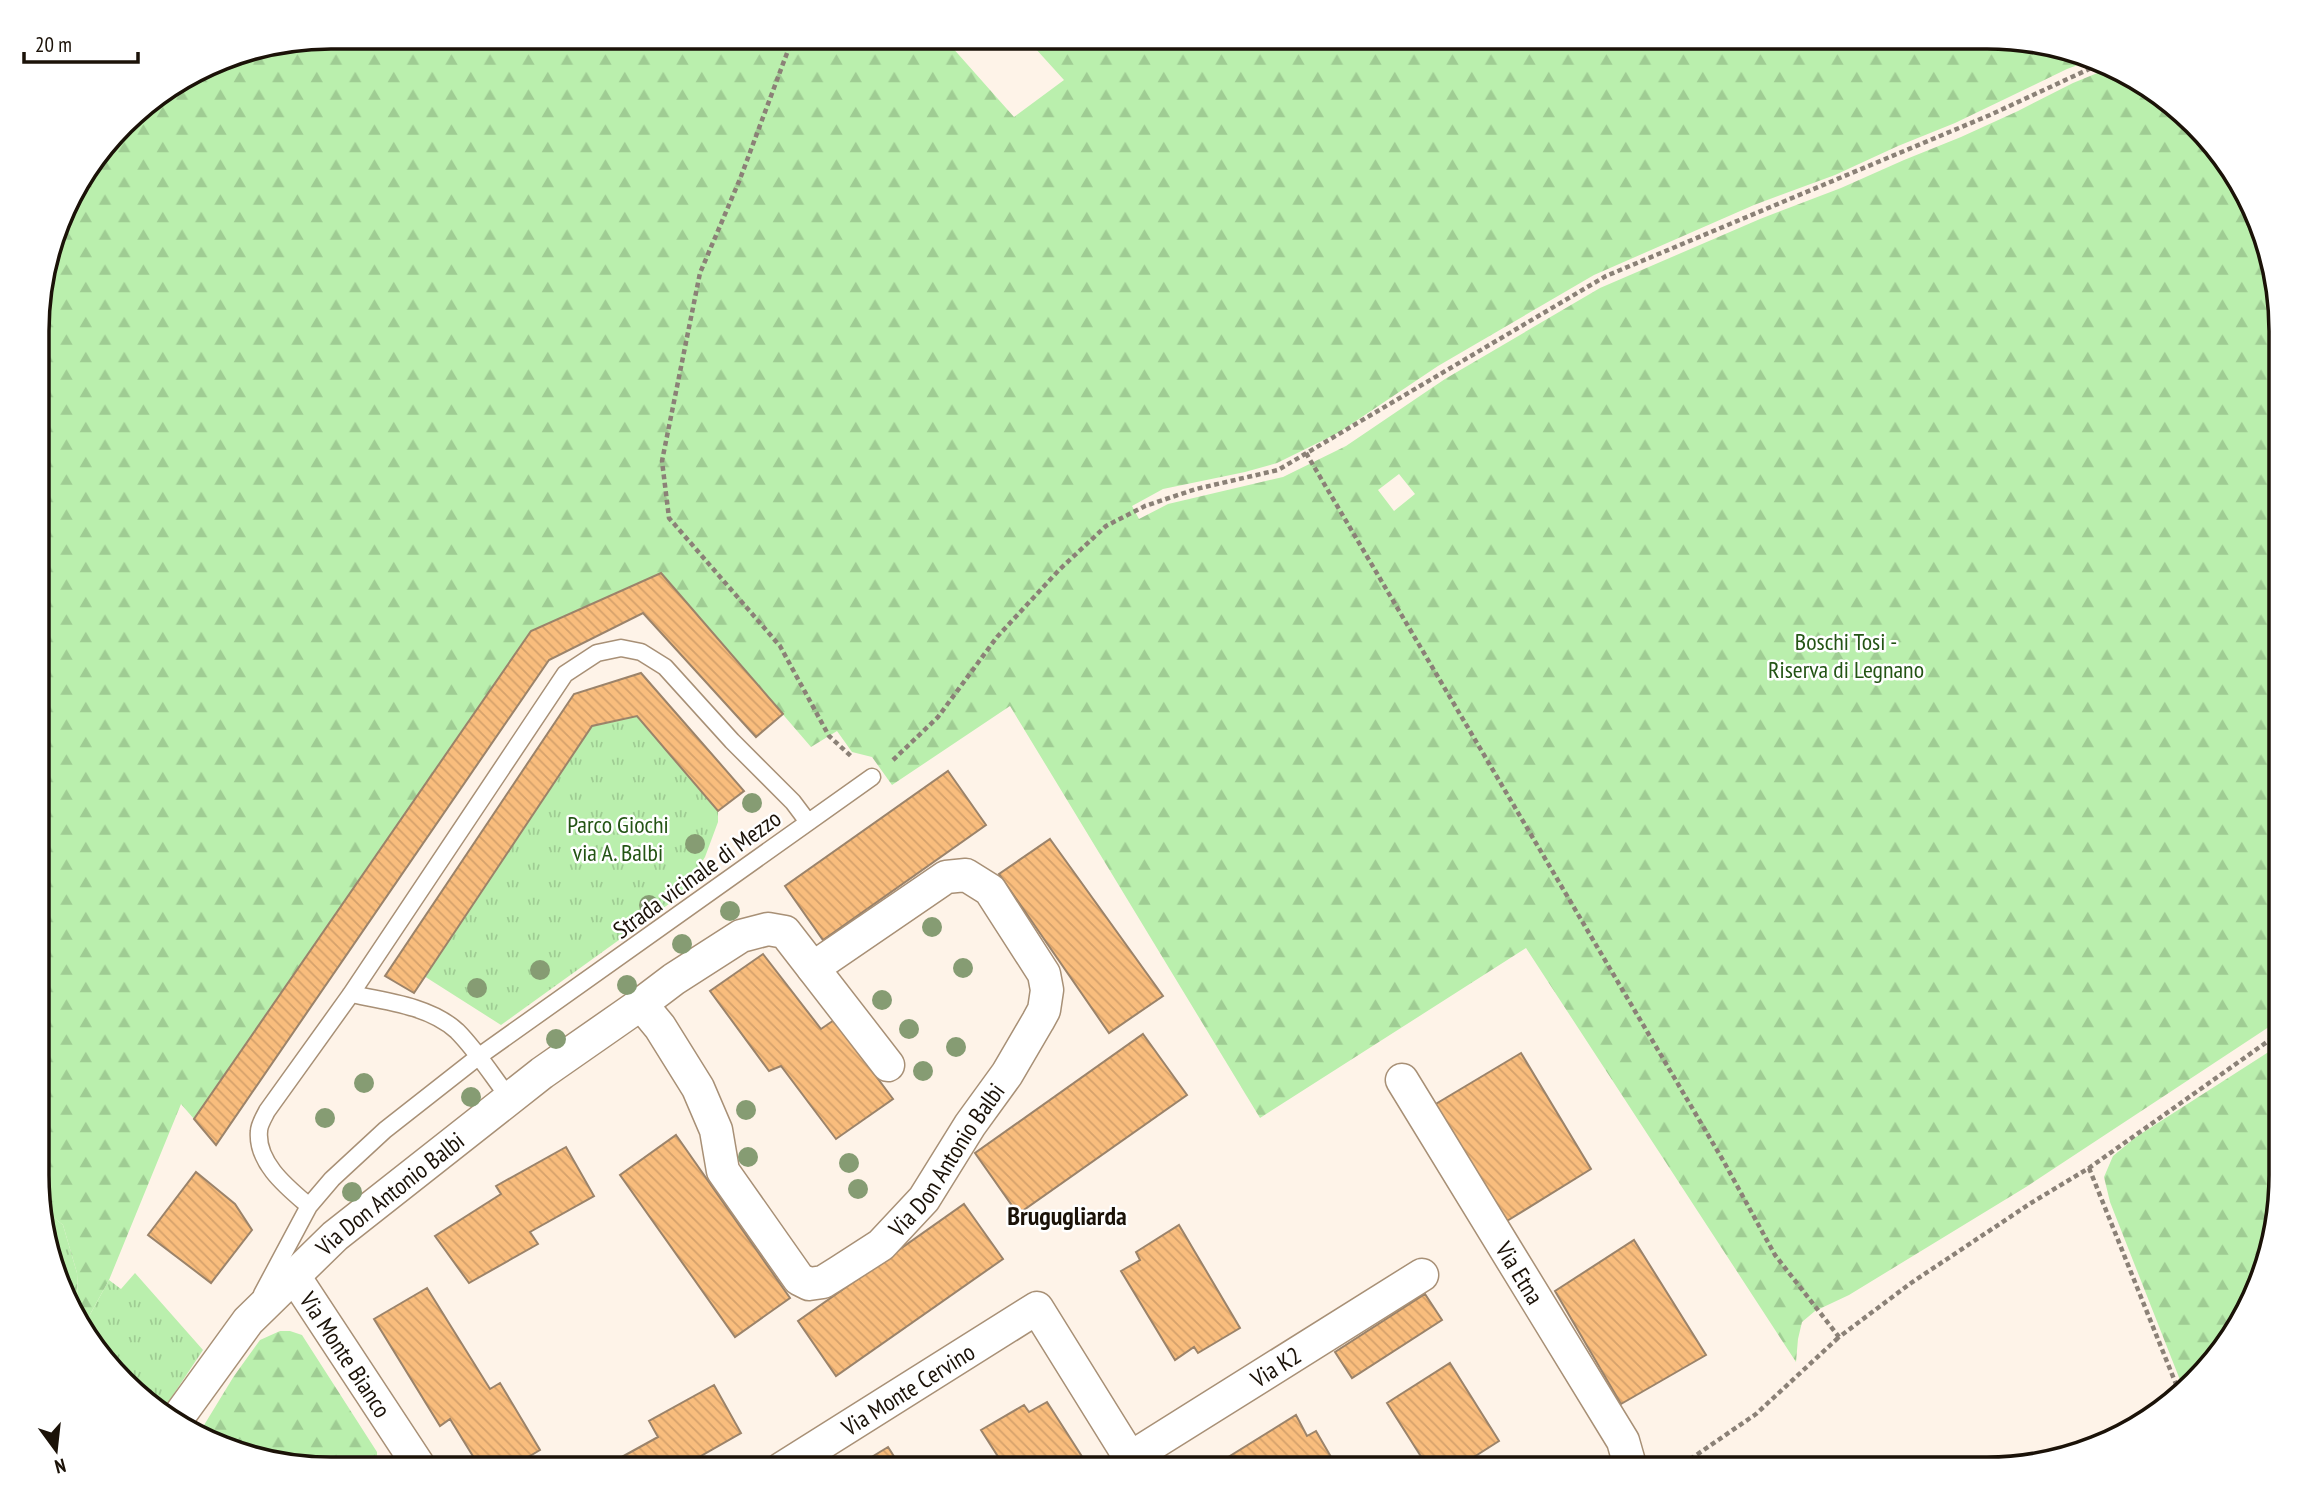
<svg xmlns="http://www.w3.org/2000/svg" width="2318" height="1506" viewBox="0 0 2318 1506" font-family="'PT Sans Narrow',sans-serif">
<style>
.grass{fill:url(#grass-tufts)}
.forest{fill:url(#forest-firs);fill-rule:evenodd}
.building{fill:url(#building-back-hatch);stroke:#9b836a;stroke-width:2}
.lines{fill:none;stroke-linecap:round;stroke-linejoin:round}
.service-casing{stroke:#a89076;stroke-width:19}
.minor-casing{stroke:#a89076;stroke-width:35}
.path{stroke:#8b8177;stroke-width:4.5;stroke-dasharray:5 3.5;stroke-linecap:butt}
.service{stroke:#fff;stroke-width:16}
.minor{stroke:#fff;stroke-width:32}
.tree{fill:#869c73}
.labels{text-anchor:middle;dominant-baseline:central;stroke-width:5;stroke-linejoin:round;paint-order:stroke}
.park-label{font-size:24px;fill:#235414;stroke:#fff}
.street-label{font-size:24px;fill:#1b1208;stroke:#fff}
.neighbourhood-label{font-size:26px;font-weight:bold;fill:#1b1208;stroke:#fff}
.rim{fill:none;stroke:#1b1208;stroke-width:3.5}
</style>
<defs>
<pattern id="grass-tufts" width="24" height="20" patternUnits="userSpaceOnUse" patternTransform="scale(1.75)"><rect width="24" height="20" fill="#baefad"/><path d="M3 7l-1-3M5 7V3M7 7l1-3M15 17l-1-3M17 17v-4M19 17l1-3" fill="none" stroke="#9fcc93"/></pattern>
<pattern id="forest-firs" width="22" height="20" patternUnits="userSpaceOnUse" patternTransform="scale(1.75)"><rect width="22" height="20" fill="#baefad"/><path d="M5 1l3.5 6h-7zM16 11l3.5 6h-7z" fill="#9fcc93"/></pattern>
<pattern id="building-back-hatch" width="6" height="6" patternUnits="userSpaceOnUse" patternTransform="scale(1.75)"><rect width="6" height="6" fill="#f9bd7d"/><path d="M-1 5l2 2M0 0l6 6M5-1l2 2" fill="none" stroke="#d5a16b"/></pattern>
</defs>
<rect width="100%" height="100%" fill="#fef3e8"/>
<!-- grass -->
<path class="grass" d="M637 716 718 811V822L705 857 680 896 501 1025 424 976 592 726Z
M39 1206 63 1225 77 1273 79 1325 39 1213Z
M135 1273 203 1350 161 1413 82 1329 109 1280 121 1289Z"/>
<!-- forest -->
<path class="forest" d="M331 37H943L1014 117 1064 80 1025 37H1988L2081 52 2094 59 2067 69 1955 123 1898 146 1835 175 1754 205 1594 275 1438 366 1338 433 1277 463 1245 472 1163 489 1132 506 1139 519 1168 504 1283 477 1346 446 1445 379 1600 288 1760 219 1841 188 1904 160 1961 137 2018 111 2073 83 2112 67 2151 87 2242 184 2281 312V1019L2026 1187 1849 1295 1815 1311 1802 1322 1798 1339 1796 1362 1526 948 1260 1118 1010 706 892 785 872 757 852 752 837 731 811 747 661 573 531 631 194 1119 181 1104 109 1280 82 1329 79 1325 77 1273 63 1225 39 1206V293L67 200 137 110 219 59ZM1399 474 1415 494 1394 511 1378 490Z
M2281 1044V1194L2266 1269 2231 1339 2182 1385 2110 1202 2104 1177 2113 1156 2136 1137Z
M280 1331H290L302 1335 377 1452V1469H330L237 1454 198 1435 234 1376 260 1340Z"/>
<!-- building -->
<path class="building" d="M661 573 783 714 756 737 643 613 549 660 216 1145 194 1119 531 631Z
M641 673 744 791 718 811 637 716 592 726 414 993 385 976 574 694Z
M948 771 986 825 823 940 785 886Z
M1050 839 1163 996 1109 1033 999 874Z
M763 954 821 1029 834 1020 893 1099 836 1139 781 1066 769 1071 710 991Z
M1143 1034 1187 1095 1018 1214 975 1153Z
M1521 1053 1591 1169 1507 1221 1434 1105Z
M676 1135 790 1298 735 1337 620 1175Z
M566 1147 594 1196 530 1232 538 1244 469 1283 435 1236 501 1194 496 1186Z
M196 1172 235 1204 252 1230 211 1283 148 1235Z
M964 1204 1003 1259 836 1376 798 1321Z
M1179 1225 1240 1328 1198 1353 1194 1347 1175 1360 1121 1271 1140 1260 1136 1252Z
M1634 1240 1706 1355 1621 1404 1555 1291Z
M427 1288 490 1389 500 1383 540 1450 508 1469H493L488 1461 479 1466 450 1419 440 1426 374 1319Z
M1425 1294 1442 1320 1352 1378 1335 1352Z
M1450 1363 1499 1441 1455 1469H1429L1387 1403Z
M714 1385 741 1433 678 1469H600L658 1437 649 1421Z
M1047 1402 1090 1469H1006L981 1430 1024 1405 1029 1412Z
M1296 1415 1307 1436 1316 1431 1338 1469H1209Z
M888 1447 902 1469H852Z"/>
<g class="lines">
<!-- service casing -->
<g class="service-casing">
<path id="service" d="M351 994C385 1001 430 1006 457 1031 477 1051 493 1077 510 1099
M309 1206C288 1188 256 1163 259 1131 259 1125 264 1117 267 1111L351 994 565 674 597 653 621 648 641 652 665 667 732 741 793 802 808 822
M262 1294 309 1206 332 1179 385 1130 478 1057 872 777"/>
</g>
<!-- minor casing -->
<g class="minor-casing">
<g id="minor">
<path d="M641 1004 674 979 741 936 768 929 785 932 888 1065"/>
<path id="s1" d="M1402 1080 1623 1441 1631 1469"/>
<path id="s2" d="M294 1276 421 1469"/>
<path id="s3" d="M174 1423 248 1321 335 1236 542 1073 641 1004 660 1027 698 1088 716 1130 723 1171 799 1279 809 1284 823 1282 839 1272 881 1245 924 1199 970 1125 1007 1074 1038 1021 1044 1010 1047 990 1044 974 990 890 966 875 946 877 813 968"/>
<path id="s4" d="M1130 1458 1422 1275"/>
<path id="s5" d="M781 1469 1037 1308 1137 1469"/>
</g>
</g>
<!-- path -->
<path class="path" d="M793 37 740 179 700 273 662 461 669 518 780 646 829 736 853 758
M1306 453 1724 1162 1775 1255 1839 1337 1911 1283 2031 1203 2089 1168 2281 1032
M893 760 938 717 997 637 1060 569 1106 526 1145 506 1196 489 1278 470 1606 276 1990 115 2102 63
M2089 1168 2178 1389
M1676 1469 1756 1414 1839 1337"/>
<!-- service -->
<use href="#service" class="service"/>
<!-- minor -->
<use href="#minor" class="minor"/>
</g>
<!-- trees -->
<g class="tree">
<circle cx="752" cy="803" r="10"/>
<circle cx="695" cy="844" r="10"/>
<circle cx="649" cy="905" r="10"/>
<circle cx="730" cy="911" r="10"/>
<circle cx="932" cy="927" r="10"/>
<circle cx="682" cy="944" r="10"/>
<circle cx="963" cy="968" r="10"/>
<circle cx="540" cy="970" r="10"/>
<circle cx="627" cy="985" r="10"/>
<circle cx="477" cy="988" r="10"/>
<circle cx="882" cy="1000" r="10"/>
<circle cx="909" cy="1029" r="10"/>
<circle cx="556" cy="1039" r="10"/>
<circle cx="956" cy="1047" r="10"/>
<circle cx="923" cy="1071" r="10"/>
<circle cx="364" cy="1083" r="10"/>
<circle cx="471" cy="1097" r="10"/>
<circle cx="746" cy="1110" r="10"/>
<circle cx="325" cy="1118" r="10"/>
<circle cx="748" cy="1157" r="10"/>
<circle cx="849" cy="1163" r="10"/>
<circle cx="858" cy="1189" r="10"/>
<circle cx="352" cy="1192" r="10"/>
</g>
<g class="labels">
<!-- park labels -->
<g class="park-label">
<text x="1846" y="641">Boschi Tosi -<tspan x="1846" dy="28">Riserva di Legnano</tspan></text>
<text x="618" y="824">Parco Giochi<tspan x="618" dy="28">via A. Balbi</tspan></text>
</g>
<!-- street labels -->
<g class="street-label">
<text transform="translate(697 874) rotate(-36)">Strada vicinale di Mezzo</text>
<text stroke="none"><textPath href="#s3" startOffset="1155">Via Don Antonio Balbi</textPath></text>
<text stroke="none"><textPath href="#s3" startOffset="317">Via Don Antonio Balbi</textPath></text>
<text stroke="none"><textPath href="#s1" startOffset="226">Via Etna</textPath></text>
<text stroke="none"><textPath href="#s2" startOffset="94">Via Monte Bianco</textPath></text>
<text stroke="none"><textPath href="#s4" startOffset="172">Via K2</textPath></text>
<text stroke="none"><textPath href="#s5" startOffset="150">Via Monte Cervino</textPath></text>
</g>
<!-- neighbourhood labels -->
<g class="neighbourhood-label">
<text x="1067" y="1215">Brugugliarda</text>
</g>
</g>
<!-- crop -->
<path d="M0 0H2318V1506H0ZM331 49H1987A282 282 0 0 1 2269 331V1175A282 282 0 0 1 1987 1457H331A282 282 0 0 1 49 1175V331A282 282 0 0 1 331 49Z" fill="#fff" fill-rule="evenodd"/>
<path class="rim" d="M331 49H1987A282 282 0 0 1 2269 331V1175A282 282 0 0 1 1987 1457H331A282 282 0 0 1 49 1175V331A282 282 0 0 1 331 49Z"/>
<!-- north arrow -->
<g transform="translate(56 1450) rotate(165)" stroke="#ffffff" stroke-width="5" paint-order="stroke">
<path d="M0-5L12 26L0 18L-12 26Z" fill="#1b1208"/>
<text y="-10" font-size="19" font-weight="bold" text-anchor="middle" fill="#1b1208">N</text>
</g>
<!-- scale -->
<path d="M24 52v10h114v-10" fill="none" stroke="#1b1208" stroke-width="3.5"/>
<text x="35" y="52" font-size="21" fill="#1b1208" stroke="#ffffff" stroke-width="5" paint-order="stroke">20 m</text>
</svg>
